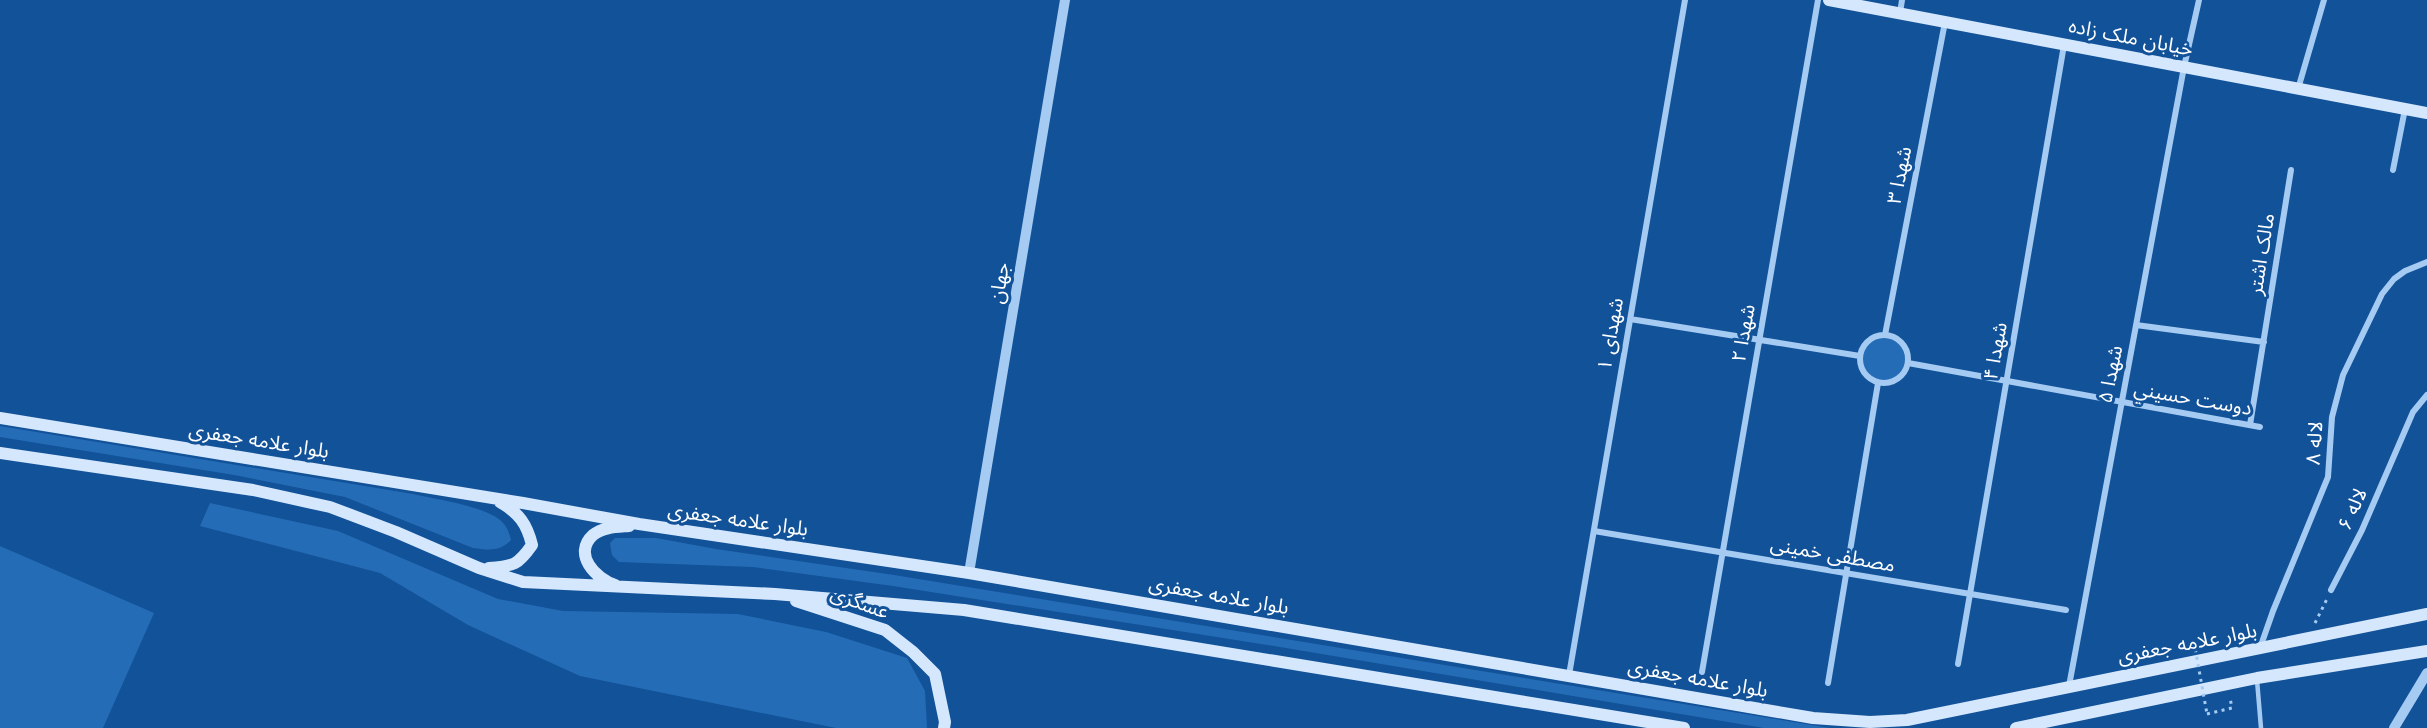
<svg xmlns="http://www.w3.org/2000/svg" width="2427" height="728" viewBox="0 0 2427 728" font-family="Arial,'Noto Sans Arabic',sans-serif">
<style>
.green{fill:#256cb7}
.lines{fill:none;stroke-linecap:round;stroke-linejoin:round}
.path{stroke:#a5cbf3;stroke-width:3;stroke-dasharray:3 4.5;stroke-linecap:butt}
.service{stroke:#a5cbf3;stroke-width:4.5}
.minor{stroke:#a5cbf3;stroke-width:6}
.tertiary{stroke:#a5cbf3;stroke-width:10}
.secondary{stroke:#d4e7fd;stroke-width:12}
.path-bridge{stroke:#a5cbf3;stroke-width:3;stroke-dasharray:3 4.5;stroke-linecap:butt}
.labels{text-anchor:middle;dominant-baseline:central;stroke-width:6;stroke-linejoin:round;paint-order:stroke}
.street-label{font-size:20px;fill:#fff;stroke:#125299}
</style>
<rect width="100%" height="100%" fill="#125299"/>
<!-- green -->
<path class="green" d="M1861 359a22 22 0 1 1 44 0a22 22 0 1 1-44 0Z
M0 426 413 494C435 499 483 506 500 520 507 526 509 532 511 540 500 552 488 550 473 548L345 497 234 475 0 437Z
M210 503 338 531 498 599 563 611 738 614 826 632 907 658 925 691 927 728H836L580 676 468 625 380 573 200 526Z
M615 538H656L716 549 894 575 1830 728H1764L1274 646 893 586 753 567 619 562 612 555 610 543Z
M0 546 154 613 103 728H0Z"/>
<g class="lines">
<!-- path -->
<path class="path" d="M2315 623 2327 599
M2194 642 2217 640
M2207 714 2232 708 2230 698"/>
<!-- service -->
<path class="service" d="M2257 680 2261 728"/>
<!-- minor -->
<path class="minor" d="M1900 13 1902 0
M2298 89 2324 0
M2393 170 2405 109
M1630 319 1860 356
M2136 325 2264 342
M1860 359a24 24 0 1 1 48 0a24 24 0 1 1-48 0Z
M1885 335 1945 22
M1908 363 2260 427
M2250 425 2291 170
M1594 531 2066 610
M2331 590 2362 530 2413 412 2427 395
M2260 648 2273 611 2328 477 2332 417 2343 375 2382 294 2394 279 2405 271 2427 262
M1958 664 2064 45
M1702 672 1818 0
M1569 675 1685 0
M1828 683 1878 383
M2069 686 2184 67 2199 0"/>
<!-- tertiary -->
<path class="tertiary" d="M969 573 1065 0
M2394 728 2427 673"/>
<!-- secondary -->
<path class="secondary" d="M1829 0 2427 113
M0 418 523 503 639 524 969 573 1813 718 1870 722 1907 720 2427 614
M0 453 253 490 330 507 396 532 479 568 523 582 775 594 964 610 1684 728
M489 568C514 566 518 565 532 545 527 524 519 513 500 502
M615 585C596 579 572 554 593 535 603 527 617 527 629 526
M796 601 885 630 913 652 935 674 945 722 944 728
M2016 728 2257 678 2427 651"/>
<!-- path-bridge -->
<path class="path-bridge" d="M2194 642 2207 714"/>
</g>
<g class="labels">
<!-- street labels -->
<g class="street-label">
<text transform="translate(2131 37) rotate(11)">خیابان ملک زاده</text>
<text transform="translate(1899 175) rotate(-79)">شهدا ۳</text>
<text transform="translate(2261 254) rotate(-81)">مالک اشتر</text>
<text transform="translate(999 283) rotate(-81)">جهان</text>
<text transform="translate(1743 333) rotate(-80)">شهدا ۲</text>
<text transform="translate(1610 334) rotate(-80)">شهدای ۱</text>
<text transform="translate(1995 351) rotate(-80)">شهدا ۴</text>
<text transform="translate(2110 374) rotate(-79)">شهدا ۵</text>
<text transform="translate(2193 398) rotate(10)">دوست حسيني</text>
<text transform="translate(259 440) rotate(9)">بلوار علامه جعفری</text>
<text transform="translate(2314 443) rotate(-86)">لاله ۸</text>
<text transform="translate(2352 509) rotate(-66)">لاله ۶</text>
<text transform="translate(738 519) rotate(8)">بلوار علامه جعفری</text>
<text transform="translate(1833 554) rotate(10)">مصطفی خمینی</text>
<text transform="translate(1219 595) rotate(10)">بلوار علامه جعفری</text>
<text transform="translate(860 602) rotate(20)">عسگری</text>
<text transform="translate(2187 643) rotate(-11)">بلوار علامه جعفری</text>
<text transform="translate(1698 678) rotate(10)">بلوار علامه جعفری</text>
</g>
</g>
</svg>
